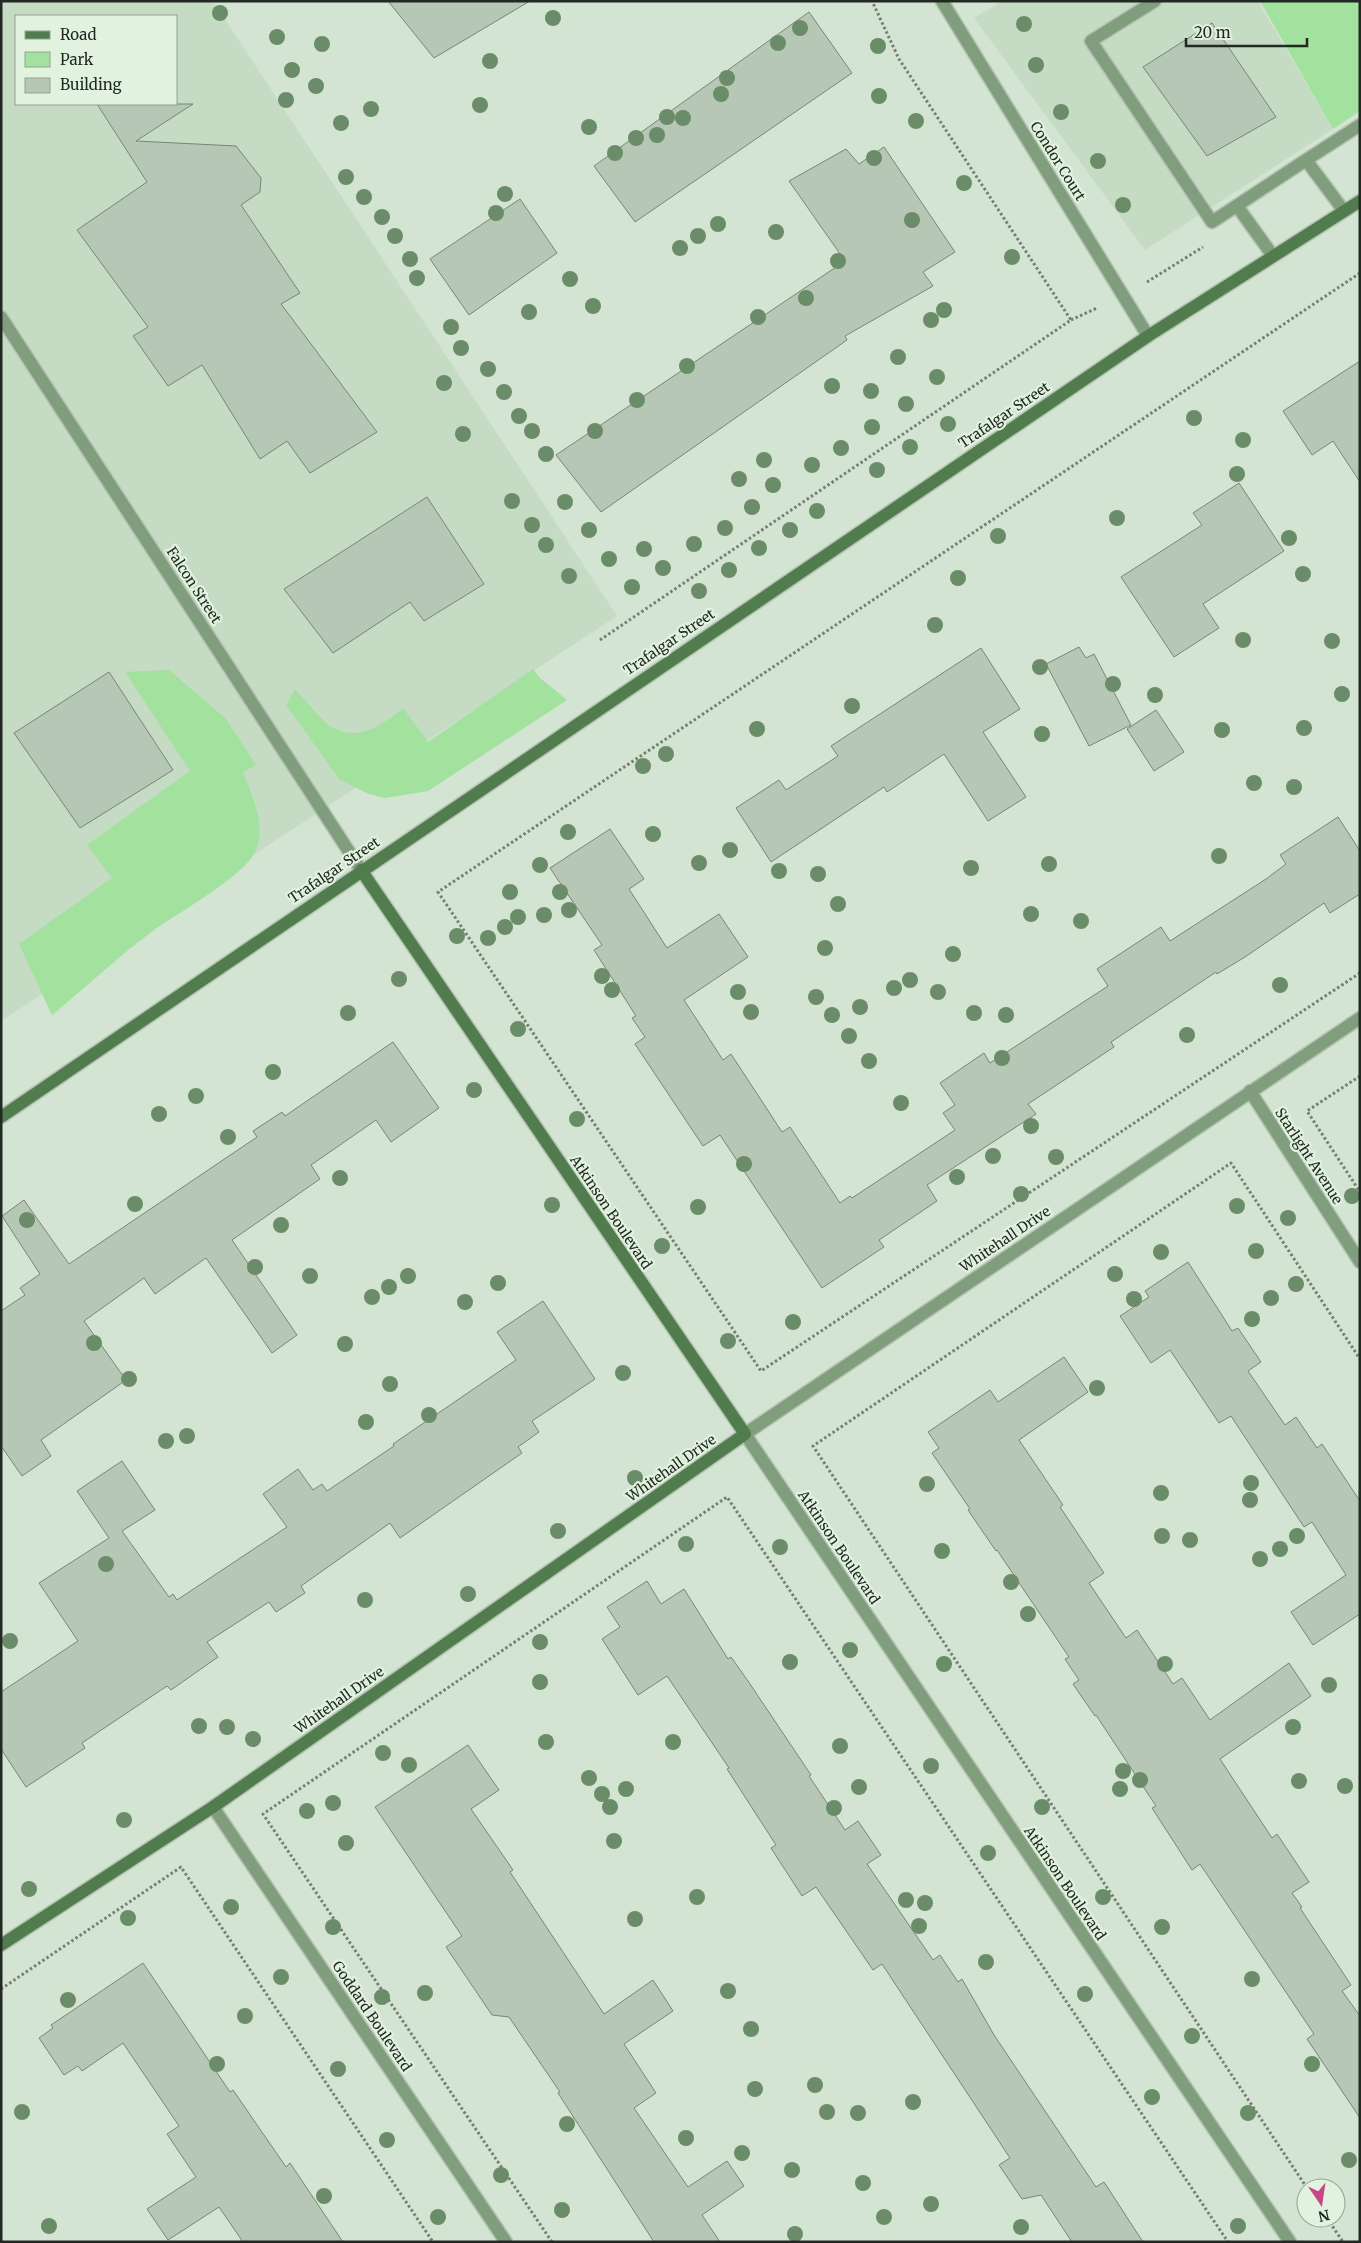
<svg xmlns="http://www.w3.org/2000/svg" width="1361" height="2243" viewBox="0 0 1361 2243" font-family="Merriweather,serif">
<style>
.built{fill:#c5dbc3;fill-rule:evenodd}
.green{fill:#a2e19e}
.building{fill:#b7c7b5;stroke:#778675}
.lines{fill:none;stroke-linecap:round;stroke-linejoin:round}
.lane-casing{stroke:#b4c2b2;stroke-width:15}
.street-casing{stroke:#b4c2b2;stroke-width:15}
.secondary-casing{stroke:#b4c2b2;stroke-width:15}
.path{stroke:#757f74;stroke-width:3;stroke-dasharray:2.5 2.5;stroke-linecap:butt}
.lane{stroke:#809e7d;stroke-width:12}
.street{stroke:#809e7d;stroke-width:12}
.secondary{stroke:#517d4e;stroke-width:12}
.tree{fill:#6a8c68}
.labels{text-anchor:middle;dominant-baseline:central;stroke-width:4.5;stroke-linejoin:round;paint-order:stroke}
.street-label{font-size:14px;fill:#222822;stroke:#e1f2df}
</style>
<rect width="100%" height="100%" fill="#d4e4d2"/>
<!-- built -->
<path class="built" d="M1 1H213L617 616 1 1021ZM16 16H176V104H16Z
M1002 1H1258L1333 129 1145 250 974 18Z"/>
<!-- green -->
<path class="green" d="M1260 1H1360V111L1333 129Z
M533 669 540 678 567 700 428 791 385 798 369 794 340 780 286 705 295 689C303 698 324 723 333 728 360 742 383 724 403 708L428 742Z
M169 670 225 718 256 765 243 772C252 797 267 825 255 852 244 876 178 913 154 930 119 956 86 987 52 1015L19 944 112 878 87 845 190 771 125 672Z"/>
<!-- building -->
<path class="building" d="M388 1H530L434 58Z
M809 12 852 73 635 222 594 166Z
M1212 23 1276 117 1207 156 1143 67Z
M97 104H193L136 141 236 146 261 178 260 192 241 205 300 293 281 304 377 432 310 473 287 441 260 459 202 365 168 386 133 336 148 327 77 230 147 182Z
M884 147 955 252 923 272 933 286 845 336 847 340 601 512 556 455 845 261 789 181 846 149 859 164Z
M520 199 557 253 469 315 430 259Z
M1360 361V482L1333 441 1312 455 1283 411Z
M1239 483 1284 551 1203 604 1219 628 1174 657 1121 577 1202 525 1193 513Z
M427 497 484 584 424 621 410 602 333 653 284 589Z
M1079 647 1086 658 1094 654 1131 725 1089 746 1046 664Z
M981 648 1020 709 983 732 1026 797 988 821 944 754 887 792 884 787 771 862 736 808 779 780 786 790 838 756 831 746Z
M109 672 173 770 80 828 14 733Z
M1156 710 1184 752 1154 771 1127 729Z
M1338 817 1360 851V894L1330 913 1324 903 1245 957 1217 974 1216 972 1111 1042 1114 1047 1028 1104 1036 1114 927 1185 937 1201 879 1240 884 1247 822 1288 720 1135 703 1146 635 1044 645 1037 632 1018 636 1016 594 950 602 945 550 868 610 829 644 879 629 889 667 948 719 914 748 957 684 1000 723 1060 731 1054 782 1132 790 1127 840 1203 850 1196 852 1198 955 1130 943 1113 955 1105 940 1083 984 1053 990 1063 1108 986 1097 969 1161 927 1170 941 1266 879 1286 864 1280 855Z
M393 1042 439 1108 391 1142 376 1120 311 1165 320 1179 232 1240 297 1335 272 1353 206 1258 155 1294 144 1278 84 1321 126 1380 41 1440 51 1456 22 1476 1 1446V1311L25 1295 20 1288 40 1274 2 1216 24 1200 69 1264 257 1137 253 1131 282 1112 285 1116Z
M1188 1262 1232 1331 1238 1328 1261 1362 1248 1371 1285 1425 1296 1417 1317 1448 1322 1444 1360 1501V1614L1313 1645 1291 1612 1346 1575 1312 1522 1304 1527 1231 1416 1219 1423 1170 1350 1151 1363 1120 1316 1149 1297 1145 1291Z
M543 1301 595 1379 532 1421 539 1432 518 1447 522 1453 400 1538 390 1523 301 1586 305 1593 276 1612 269 1602 207 1642 218 1657 171 1690 167 1686 82 1743 85 1748 26 1787 1 1749V1692L78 1641 39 1583 109 1538 77 1491 122 1461 155 1510 122 1531 169 1597 173 1594 177 1600 287 1527 263 1494 298 1469 313 1490 322 1484 327 1491 394 1446 393 1444 516 1360 497 1332Z
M1064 1357 1088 1392 1019 1440 1063 1505 1060 1507 1104 1573 1089 1583 1126 1638 1137 1630 1173 1684 1182 1678 1210 1720 1289 1663 1311 1696 1220 1759 1272 1838 1277 1834 1309 1882 1292 1893 1302 1907 1300 1908 1351 1985 1342 1991 1360 2016V2118L1307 2039 1314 2034 1200 1864 1192 1870 1152 1808 1156 1806 1096 1715 1095 1716 1073 1684 1079 1680 1065 1659 1069 1657 997 1550 996 1551 968 1510 970 1509 932 1453 939 1448 928 1432 990 1390 998 1402Z
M647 1581 661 1604 684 1589 728 1659 731 1657 748 1681 811 1775 809 1776 845 1830 858 1821 881 1855 867 1864 933 1960 940 1955 958 1982 962 1979 994 2035 1096 2187 1104 2182 1143 2242H1072L1041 2195 1022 2199 999 2165 1010 2158 882 1964 873 1970 816 1887 802 1896 771 1848 776 1845 727 1769 729 1768 667 1676 638 1695 602 1639 620 1627 607 1607Z
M468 1745 499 1790 471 1809 513 1870 510 1872 604 2014 653 1980 673 2011 624 2044 656 2093 634 2108 688 2187 727 2161 744 2186 702 2215 720 2242H654L558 2093 560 2092 509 2017 492 2015 446 1947 462 1936 375 1807Z
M143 1963 230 2092 233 2090 286 2167 290 2163 343 2242H243L219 2207 168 2240 147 2209 196 2177 167 2134 179 2126 123 2043 82 2071 78 2066 64 2075 39 2038 53 2028 51 2025Z"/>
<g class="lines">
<!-- lane casing -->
<g class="lane-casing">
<path id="lane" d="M1155 1 1091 41 1212 222 1306 160 1344 211
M1306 160 1360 125
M1237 206 1273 256"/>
</g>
<!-- street casing -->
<g class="street-casing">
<path id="street" d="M942 1 1148 336
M1 317 361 870
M1250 1091 1360 1262
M213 1807 506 2242
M1290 2242 745 1434 1360 1018"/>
</g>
<!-- secondary casing -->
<g class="secondary-casing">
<path id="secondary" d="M1 1117 1148 336 1360 201
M1 1945 213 1807 745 1434 361 870"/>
</g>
<!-- path -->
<path class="path" d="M1360 273 438 892 761 1371 1360 973
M1147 282 1203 247
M1071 320 1097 308
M600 640 1071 320 899 59 872 1
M1360 1076 1307 1111 1360 1192
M1 1989 181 1867 433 2242
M1307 2188 813 1446 1231 1163 1360 1359
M1327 2218 1343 2242
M552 2242 263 1814 727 1497 1228 2242"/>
<!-- lane -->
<use href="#lane" class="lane"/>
<!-- street -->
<use href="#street" class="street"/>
<!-- secondary -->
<use href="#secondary" class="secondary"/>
</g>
<!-- trees -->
<g class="tree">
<circle cx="220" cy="13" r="8"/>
<circle cx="553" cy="18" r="8"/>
<circle cx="1024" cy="24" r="8"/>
<circle cx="800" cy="28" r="8"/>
<circle cx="277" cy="37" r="8"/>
<circle cx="778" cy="43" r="8"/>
<circle cx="322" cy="44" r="8"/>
<circle cx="878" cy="46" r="8"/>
<circle cx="490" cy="61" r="8"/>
<circle cx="1036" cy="65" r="8"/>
<circle cx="292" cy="70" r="8"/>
<circle cx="727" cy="78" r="8"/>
<circle cx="316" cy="86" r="8"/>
<circle cx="721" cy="94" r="8"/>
<circle cx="879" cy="96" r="8"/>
<circle cx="286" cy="100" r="8"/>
<circle cx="480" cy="105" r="8"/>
<circle cx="371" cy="109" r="8"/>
<circle cx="1061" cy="112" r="8"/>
<circle cx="667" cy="117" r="8"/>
<circle cx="683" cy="118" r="8"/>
<circle cx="916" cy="121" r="8"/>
<circle cx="341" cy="123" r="8"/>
<circle cx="589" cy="127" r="8"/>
<circle cx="657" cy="135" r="8"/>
<circle cx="636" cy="138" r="8"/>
<circle cx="615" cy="153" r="8"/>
<circle cx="874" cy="158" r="8"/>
<circle cx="1098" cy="161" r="8"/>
<circle cx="346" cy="177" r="8"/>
<circle cx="964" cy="183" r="8"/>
<circle cx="505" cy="194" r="8"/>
<circle cx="364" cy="197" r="8"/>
<circle cx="1123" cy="205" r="8"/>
<circle cx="496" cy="213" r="8"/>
<circle cx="382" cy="217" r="8"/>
<circle cx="912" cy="220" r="8"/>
<circle cx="718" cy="224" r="8"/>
<circle cx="776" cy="232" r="8"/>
<circle cx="395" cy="236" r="8"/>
<circle cx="698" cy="236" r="8"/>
<circle cx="680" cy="248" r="8"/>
<circle cx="1012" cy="257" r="8"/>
<circle cx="410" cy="259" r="8"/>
<circle cx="838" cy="261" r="8"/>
<circle cx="417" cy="278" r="8"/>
<circle cx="570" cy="279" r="8"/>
<circle cx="806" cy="298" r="8"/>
<circle cx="593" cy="306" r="8"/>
<circle cx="944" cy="310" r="8"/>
<circle cx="529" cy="312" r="8"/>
<circle cx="758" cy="317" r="8"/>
<circle cx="931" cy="320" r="8"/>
<circle cx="451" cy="327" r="8"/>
<circle cx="461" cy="348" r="8"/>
<circle cx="898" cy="357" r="8"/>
<circle cx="687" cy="366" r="8"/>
<circle cx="488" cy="369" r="8"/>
<circle cx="937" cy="377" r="8"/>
<circle cx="444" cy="383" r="8"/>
<circle cx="832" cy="386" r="8"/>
<circle cx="871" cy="391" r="8"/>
<circle cx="504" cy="392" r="8"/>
<circle cx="637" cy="400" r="8"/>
<circle cx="906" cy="404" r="8"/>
<circle cx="519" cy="416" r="8"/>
<circle cx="1194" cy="418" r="8"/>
<circle cx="948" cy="424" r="8"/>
<circle cx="872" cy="427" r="8"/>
<circle cx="532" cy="431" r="8"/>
<circle cx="595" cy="431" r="8"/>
<circle cx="463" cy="434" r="8"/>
<circle cx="1243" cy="440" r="8"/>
<circle cx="910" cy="447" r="8"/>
<circle cx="841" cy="448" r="8"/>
<circle cx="546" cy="454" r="8"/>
<circle cx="764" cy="460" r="8"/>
<circle cx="812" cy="465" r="8"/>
<circle cx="877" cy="470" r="8"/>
<circle cx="1237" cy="474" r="8"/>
<circle cx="739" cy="479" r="8"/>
<circle cx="773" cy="485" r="8"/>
<circle cx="512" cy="501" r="8"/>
<circle cx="565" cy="502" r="8"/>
<circle cx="752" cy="507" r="8"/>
<circle cx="817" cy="511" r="8"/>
<circle cx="1117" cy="518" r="8"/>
<circle cx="532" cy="525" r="8"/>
<circle cx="725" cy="528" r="8"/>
<circle cx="589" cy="530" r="8"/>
<circle cx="790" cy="530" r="8"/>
<circle cx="998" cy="536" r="8"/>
<circle cx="1289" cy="538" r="8"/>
<circle cx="694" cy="544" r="8"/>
<circle cx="546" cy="545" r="8"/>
<circle cx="759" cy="548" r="8"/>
<circle cx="644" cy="549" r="8"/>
<circle cx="609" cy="559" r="8"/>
<circle cx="663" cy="568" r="8"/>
<circle cx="729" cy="570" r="8"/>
<circle cx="1303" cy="574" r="8"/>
<circle cx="569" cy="576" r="8"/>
<circle cx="958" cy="578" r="8"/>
<circle cx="632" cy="587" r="8"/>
<circle cx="699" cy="591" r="8"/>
<circle cx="935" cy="625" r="8"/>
<circle cx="1243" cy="640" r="8"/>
<circle cx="1332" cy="641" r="8"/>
<circle cx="1040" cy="667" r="8"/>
<circle cx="1113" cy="684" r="8"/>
<circle cx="1342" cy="694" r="8"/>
<circle cx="1155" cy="695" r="8"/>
<circle cx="852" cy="706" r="8"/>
<circle cx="1304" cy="728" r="8"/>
<circle cx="757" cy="729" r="8"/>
<circle cx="1222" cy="730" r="8"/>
<circle cx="1042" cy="734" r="8"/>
<circle cx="666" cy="754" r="8"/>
<circle cx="643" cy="766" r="8"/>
<circle cx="1254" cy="783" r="8"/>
<circle cx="1294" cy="787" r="8"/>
<circle cx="568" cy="832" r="8"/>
<circle cx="653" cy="834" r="8"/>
<circle cx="730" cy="850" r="8"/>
<circle cx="1219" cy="856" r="8"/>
<circle cx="699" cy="863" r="8"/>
<circle cx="1049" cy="864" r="8"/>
<circle cx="540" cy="865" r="8"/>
<circle cx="971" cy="868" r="8"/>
<circle cx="779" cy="871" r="8"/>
<circle cx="818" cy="874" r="8"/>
<circle cx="510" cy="892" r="8"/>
<circle cx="560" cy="892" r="8"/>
<circle cx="838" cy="904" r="8"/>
<circle cx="569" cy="910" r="8"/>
<circle cx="1031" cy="914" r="8"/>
<circle cx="544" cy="915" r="8"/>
<circle cx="518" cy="917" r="8"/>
<circle cx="1081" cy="921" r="8"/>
<circle cx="505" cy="927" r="8"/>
<circle cx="457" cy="936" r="8"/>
<circle cx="488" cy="938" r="8"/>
<circle cx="825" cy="948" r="8"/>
<circle cx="953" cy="954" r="8"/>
<circle cx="602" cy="976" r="8"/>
<circle cx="399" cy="979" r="8"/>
<circle cx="910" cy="980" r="8"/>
<circle cx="1280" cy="985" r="8"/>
<circle cx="894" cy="988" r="8"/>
<circle cx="612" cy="990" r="8"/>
<circle cx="738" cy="992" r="8"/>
<circle cx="938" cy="992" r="8"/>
<circle cx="816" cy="997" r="8"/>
<circle cx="860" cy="1007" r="8"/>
<circle cx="751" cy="1012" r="8"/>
<circle cx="348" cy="1013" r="8"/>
<circle cx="974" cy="1013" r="8"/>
<circle cx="832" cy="1015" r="8"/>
<circle cx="1006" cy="1015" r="8"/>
<circle cx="518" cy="1029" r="8"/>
<circle cx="1187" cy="1035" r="8"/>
<circle cx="849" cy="1036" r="8"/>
<circle cx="1002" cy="1058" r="8"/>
<circle cx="869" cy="1061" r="8"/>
<circle cx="273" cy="1072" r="8"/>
<circle cx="474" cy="1090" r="8"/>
<circle cx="196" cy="1096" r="8"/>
<circle cx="901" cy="1103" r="8"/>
<circle cx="159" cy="1114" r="8"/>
<circle cx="577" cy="1119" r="8"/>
<circle cx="1031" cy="1126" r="8"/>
<circle cx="228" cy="1137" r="8"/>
<circle cx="993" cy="1156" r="8"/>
<circle cx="1056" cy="1157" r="8"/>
<circle cx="744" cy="1164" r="8"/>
<circle cx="957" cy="1177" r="8"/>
<circle cx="340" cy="1178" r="8"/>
<circle cx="1021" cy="1194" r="8"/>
<circle cx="1352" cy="1196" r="8"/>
<circle cx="135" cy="1204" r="8"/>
<circle cx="552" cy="1205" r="8"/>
<circle cx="1237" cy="1206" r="8"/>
<circle cx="698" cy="1207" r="8"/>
<circle cx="1288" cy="1218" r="8"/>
<circle cx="27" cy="1220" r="8"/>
<circle cx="281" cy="1225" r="8"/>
<circle cx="662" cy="1246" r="8"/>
<circle cx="1256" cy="1251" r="8"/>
<circle cx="1161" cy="1252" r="8"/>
<circle cx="255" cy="1267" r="8"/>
<circle cx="1115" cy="1274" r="8"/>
<circle cx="310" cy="1276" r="8"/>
<circle cx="408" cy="1276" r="8"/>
<circle cx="498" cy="1283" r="8"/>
<circle cx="1296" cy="1284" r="8"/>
<circle cx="389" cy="1287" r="8"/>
<circle cx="372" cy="1297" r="8"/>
<circle cx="1271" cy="1298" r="8"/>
<circle cx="1134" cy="1299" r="8"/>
<circle cx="465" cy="1302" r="8"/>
<circle cx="1252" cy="1319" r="8"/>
<circle cx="793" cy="1322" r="8"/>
<circle cx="728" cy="1341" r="8"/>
<circle cx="94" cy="1343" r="8"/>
<circle cx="345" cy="1344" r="8"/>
<circle cx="623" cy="1373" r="8"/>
<circle cx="129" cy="1379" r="8"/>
<circle cx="390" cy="1384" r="8"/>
<circle cx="1097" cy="1388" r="8"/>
<circle cx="429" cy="1415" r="8"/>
<circle cx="366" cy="1422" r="8"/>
<circle cx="187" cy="1436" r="8"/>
<circle cx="166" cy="1441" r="8"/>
<circle cx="635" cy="1478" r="8"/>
<circle cx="1251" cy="1483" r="8"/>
<circle cx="927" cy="1484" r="8"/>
<circle cx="1161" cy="1493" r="8"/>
<circle cx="1250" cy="1500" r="8"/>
<circle cx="558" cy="1531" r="8"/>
<circle cx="1162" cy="1536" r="8"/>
<circle cx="1297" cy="1536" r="8"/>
<circle cx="1190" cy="1540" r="8"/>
<circle cx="686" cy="1544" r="8"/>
<circle cx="780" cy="1547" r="8"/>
<circle cx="1280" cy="1549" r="8"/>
<circle cx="942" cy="1551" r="8"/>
<circle cx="1260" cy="1559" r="8"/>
<circle cx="106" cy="1564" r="8"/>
<circle cx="1011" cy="1582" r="8"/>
<circle cx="468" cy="1594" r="8"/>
<circle cx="365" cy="1600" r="8"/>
<circle cx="1028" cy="1614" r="8"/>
<circle cx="10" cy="1641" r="8"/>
<circle cx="540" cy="1642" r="8"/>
<circle cx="850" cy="1650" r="8"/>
<circle cx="790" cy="1662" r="8"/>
<circle cx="944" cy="1664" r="8"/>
<circle cx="1165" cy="1664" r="8"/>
<circle cx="540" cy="1682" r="8"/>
<circle cx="1329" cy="1685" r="8"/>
<circle cx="199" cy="1726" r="8"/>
<circle cx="227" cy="1727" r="8"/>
<circle cx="1293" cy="1727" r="8"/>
<circle cx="253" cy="1739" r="8"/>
<circle cx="546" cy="1742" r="8"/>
<circle cx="673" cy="1742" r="8"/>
<circle cx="840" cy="1746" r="8"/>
<circle cx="383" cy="1753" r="8"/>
<circle cx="409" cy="1765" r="8"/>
<circle cx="931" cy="1766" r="8"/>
<circle cx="1123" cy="1771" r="8"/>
<circle cx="589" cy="1778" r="8"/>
<circle cx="1140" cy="1780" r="8"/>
<circle cx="1299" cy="1781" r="8"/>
<circle cx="1345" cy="1786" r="8"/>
<circle cx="859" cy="1787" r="8"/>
<circle cx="626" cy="1789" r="8"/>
<circle cx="1120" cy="1789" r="8"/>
<circle cx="602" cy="1794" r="8"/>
<circle cx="333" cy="1803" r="8"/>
<circle cx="610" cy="1807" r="8"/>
<circle cx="1042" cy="1807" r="8"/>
<circle cx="834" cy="1808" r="8"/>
<circle cx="307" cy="1811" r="8"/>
<circle cx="124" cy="1820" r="8"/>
<circle cx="614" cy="1841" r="8"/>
<circle cx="346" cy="1843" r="8"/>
<circle cx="988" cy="1853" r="8"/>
<circle cx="29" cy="1889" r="8"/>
<circle cx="697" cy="1897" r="8"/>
<circle cx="1103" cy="1897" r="8"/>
<circle cx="906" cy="1900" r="8"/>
<circle cx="925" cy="1903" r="8"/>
<circle cx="231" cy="1907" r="8"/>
<circle cx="128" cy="1918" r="8"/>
<circle cx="635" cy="1919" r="8"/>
<circle cx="919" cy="1926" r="8"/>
<circle cx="333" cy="1927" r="8"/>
<circle cx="1162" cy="1927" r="8"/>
<circle cx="986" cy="1962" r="8"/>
<circle cx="281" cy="1977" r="8"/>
<circle cx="1252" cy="1979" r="8"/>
<circle cx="728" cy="1991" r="8"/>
<circle cx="425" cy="1993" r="8"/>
<circle cx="1085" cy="1994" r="8"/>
<circle cx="382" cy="1997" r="8"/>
<circle cx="68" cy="2000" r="8"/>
<circle cx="245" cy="2016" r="8"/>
<circle cx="751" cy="2029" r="8"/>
<circle cx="1192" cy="2036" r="8"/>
<circle cx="217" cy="2064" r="8"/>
<circle cx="1312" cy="2064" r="8"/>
<circle cx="338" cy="2069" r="8"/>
<circle cx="815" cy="2085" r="8"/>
<circle cx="755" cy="2089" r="8"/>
<circle cx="1152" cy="2097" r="8"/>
<circle cx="913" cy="2102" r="8"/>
<circle cx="22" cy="2112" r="8"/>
<circle cx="827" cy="2112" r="8"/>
<circle cx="858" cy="2113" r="8"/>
<circle cx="1248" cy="2113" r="8"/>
<circle cx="567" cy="2124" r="8"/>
<circle cx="686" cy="2138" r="8"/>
<circle cx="387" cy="2140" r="8"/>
<circle cx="742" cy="2153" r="8"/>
<circle cx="1349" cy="2160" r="8"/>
<circle cx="792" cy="2170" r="8"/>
<circle cx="501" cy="2175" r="8"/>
<circle cx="863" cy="2183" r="8"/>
<circle cx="324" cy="2196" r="8"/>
<circle cx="931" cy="2204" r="8"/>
<circle cx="562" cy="2210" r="8"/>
<circle cx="438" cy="2217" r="8"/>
<circle cx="884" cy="2217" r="8"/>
<circle cx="49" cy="2226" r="8"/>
<circle cx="1238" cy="2226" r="8"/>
<circle cx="1021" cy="2227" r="8"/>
<circle cx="795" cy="2234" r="8"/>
</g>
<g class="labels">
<!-- street labels -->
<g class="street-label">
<text transform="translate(1058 161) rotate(58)">Condor Court</text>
<text transform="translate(1004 415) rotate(-34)">Trafalgar Street</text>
<text transform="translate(194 585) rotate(57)">Falcon Street</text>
<text transform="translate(669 642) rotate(-34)">Trafalgar Street</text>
<text transform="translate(334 870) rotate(-34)">Trafalgar Street</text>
<text transform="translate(1309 1156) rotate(57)">Starlight Avenue</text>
<text transform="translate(611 1212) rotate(56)">Atkinson Boulevard</text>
<text transform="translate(1005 1239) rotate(-34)">Whitehall Drive</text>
<text transform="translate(671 1468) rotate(-35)">Whitehall Drive</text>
<text transform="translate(839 1547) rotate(56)">Atkinson Boulevard</text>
<text transform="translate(339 1700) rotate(-35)">Whitehall Drive</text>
<text transform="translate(1065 1883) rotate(56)">Atkinson Boulevard</text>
<text transform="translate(372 2016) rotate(56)">Goddard Boulevard</text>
</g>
</g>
<!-- border -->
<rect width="1361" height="2243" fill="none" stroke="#222822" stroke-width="5"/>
<!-- legend -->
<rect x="15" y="15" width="162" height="90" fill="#e1f2df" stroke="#95a193"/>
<rect x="25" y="31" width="25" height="8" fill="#517d4e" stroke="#95a193"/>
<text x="60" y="40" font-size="15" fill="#222822">Road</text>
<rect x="25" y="52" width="25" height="15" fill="#a2e19e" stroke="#95a193"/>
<text x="60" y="65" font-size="15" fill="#222822">Park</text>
<rect x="25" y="78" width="25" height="15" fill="#b7c7b5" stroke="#95a193"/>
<text x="60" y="90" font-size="15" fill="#222822">Building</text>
<!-- north arrow -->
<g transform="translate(1321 2203) rotate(167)"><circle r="24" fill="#e1f2df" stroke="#95a193"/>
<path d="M0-4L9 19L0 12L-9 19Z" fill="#ca4588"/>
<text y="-8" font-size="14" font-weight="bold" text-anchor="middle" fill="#222822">N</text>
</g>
<!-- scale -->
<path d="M1186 38v8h121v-8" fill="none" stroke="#222822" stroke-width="2.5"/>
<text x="1194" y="38" font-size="15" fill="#222822" stroke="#e1f2df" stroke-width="4" paint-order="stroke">20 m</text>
</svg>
